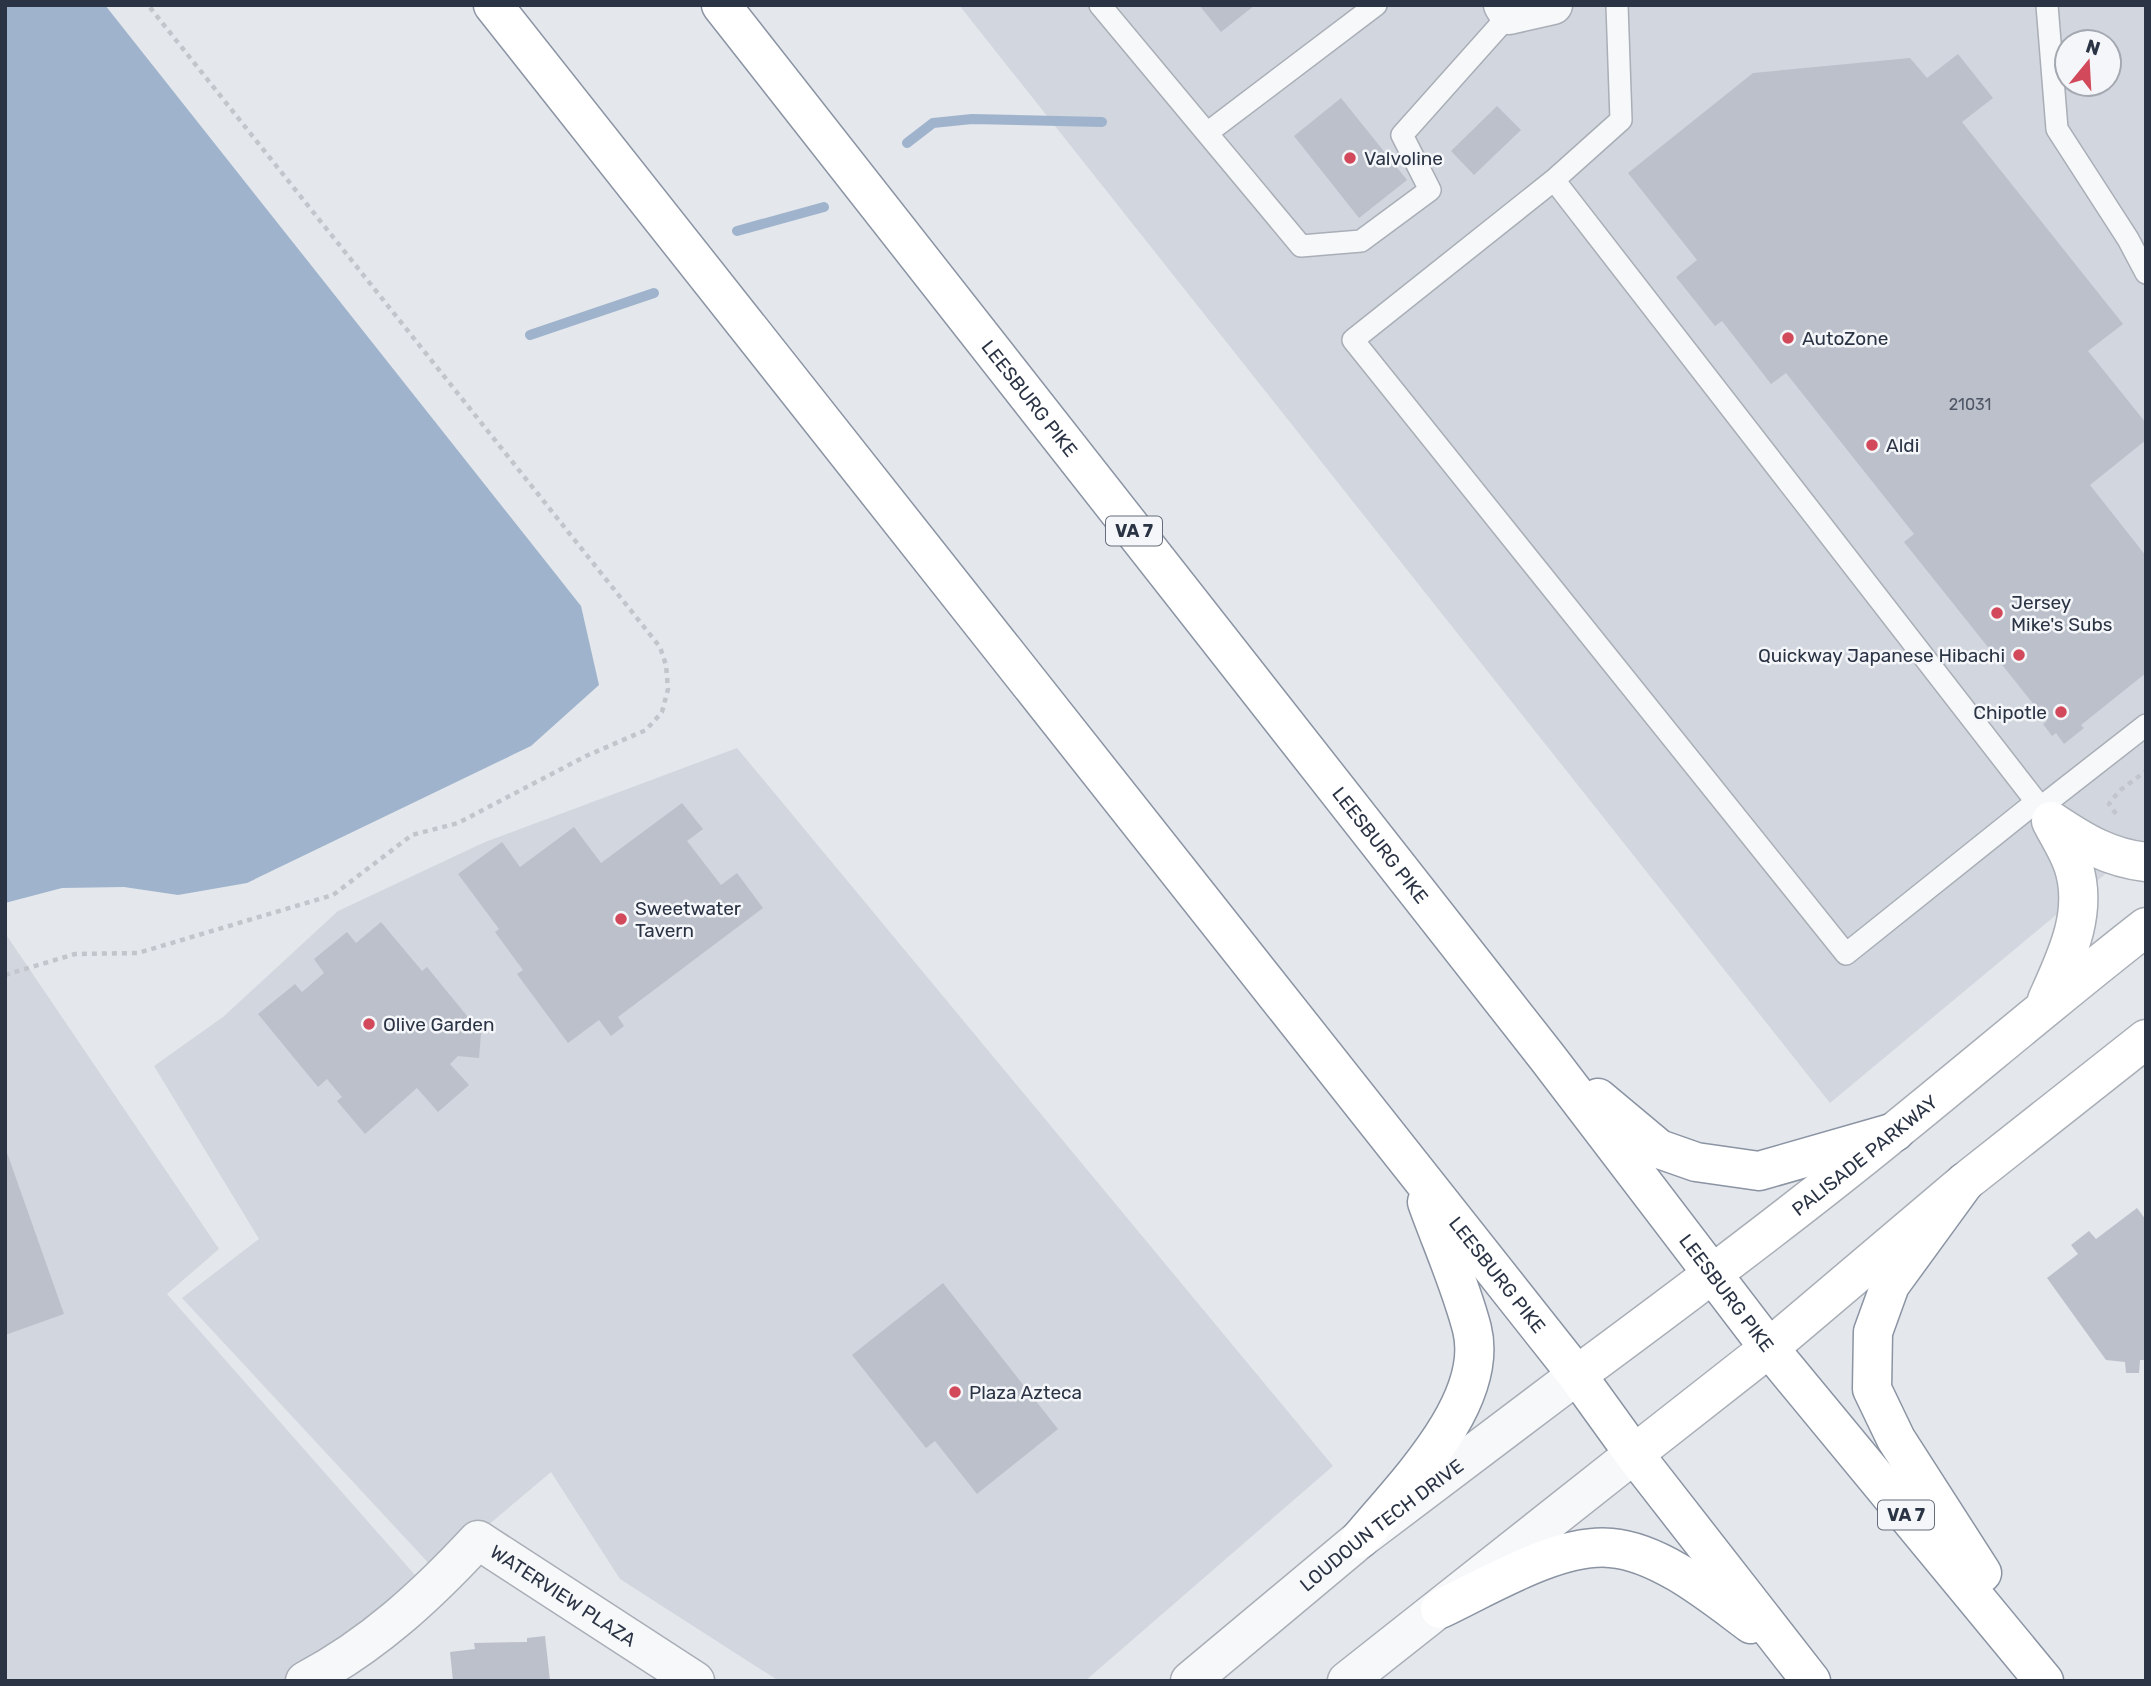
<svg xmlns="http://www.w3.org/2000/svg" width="2151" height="1686" viewBox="0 0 2151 1686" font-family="Rubik,sans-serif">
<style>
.built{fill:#d2d6de;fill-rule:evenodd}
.water{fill:#9fb4cc}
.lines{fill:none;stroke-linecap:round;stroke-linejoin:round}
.stream{stroke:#9fb4cc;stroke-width:10}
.building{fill:#bbc0ca}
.service-casing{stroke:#a9aeb7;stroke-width:24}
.minor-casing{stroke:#a9aeb7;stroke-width:41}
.tertiary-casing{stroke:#a9aeb7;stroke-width:41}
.secondary-casing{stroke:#a9aeb7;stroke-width:41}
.trunk-casing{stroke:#8b94a3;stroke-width:41}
.path{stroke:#c2c5cb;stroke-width:4.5;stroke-dasharray:5 5;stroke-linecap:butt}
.service{stroke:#f7f8fa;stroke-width:21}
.minor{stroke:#f7f8fa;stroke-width:38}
.tertiary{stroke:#f7f8fa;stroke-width:38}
.secondary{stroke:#fff;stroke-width:38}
.trunk{stroke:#fff;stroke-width:38}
.poi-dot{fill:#d1495b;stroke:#f4f6f9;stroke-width:2.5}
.labels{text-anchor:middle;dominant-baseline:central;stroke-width:5;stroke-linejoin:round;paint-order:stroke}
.number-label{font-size:16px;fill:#4f5766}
.shield{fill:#f4f6f9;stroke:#676e7b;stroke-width:2}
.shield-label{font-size:18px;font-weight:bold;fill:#2b3445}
.poi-label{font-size:19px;fill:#2b3445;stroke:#f4f6f9;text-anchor:start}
.street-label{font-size:19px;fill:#2b3445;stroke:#f4f6f9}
</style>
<rect width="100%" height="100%" fill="#e4e7ec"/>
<!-- built -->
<path class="built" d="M959 5H2146V840L1830 1103ZM2067 42H2109V84H2067Z
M737 748 1333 1466 1085 1681H779L620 1579 551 1472 435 1570 182 1298 259 1239 154 1066 223 1017 338 911 485 842Z
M7 936 219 1249 167 1294 430 1592 305 1681H5Z"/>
<!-- water -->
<path class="water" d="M5 5H105L581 606 599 685 531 746 247 883 178 895 124 887 62 888 5 903Z"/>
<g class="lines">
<!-- stream -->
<path class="stream" d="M907 143 933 123 972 119 1102 122
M737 231 824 207
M530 335 654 293"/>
</g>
<!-- building -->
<path class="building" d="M1199 5H1255L1221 32Z
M1958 54 1993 98 1962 122 2123 324 2088 351 2146 423V440L2090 485 2146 556V673L2081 725 2084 728 2064 744 2056 733 2052 736 2043 724 2047 721 1904 542 1914 534 1786 373 1771 384 1722 321 1715 326 1676 277 1697 260 1628 173 1753 73 1910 58 1927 78Z
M1341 98 1407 180 1359 218 1294 136Z
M1497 106 1521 130 1474 175 1451 151Z
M682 803 703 829 687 841 721 885 737 873 763 908 618 1017 624 1026 611 1036 599 1020 568 1043 517 974 523 970 495 932 499 929 458 874 502 842 520 867 574 827 601 863Z
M381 922 422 971 427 967 481 1033 479 1058 458 1056 450 1064 469 1085 438 1112 417 1088 365 1134 337 1101 342 1097 327 1079 318 1087 258 1014 295 984 302 992 324 973 314 959 347 932 356 943Z
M5 1147 64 1314 5 1335Z
M2137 1208 2146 1220V1360H2140L2139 1373H2126L2125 1362 2106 1360 2047 1278 2078 1254 2071 1245 2089 1231 2096 1239Z
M943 1283 1058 1429 977 1494 935 1441 926 1448 852 1355Z
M545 1636 550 1681H453L450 1652 475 1649 474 1643 527 1642V1638Z"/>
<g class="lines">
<!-- service casing -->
<g class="service-casing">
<path id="service" d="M1100 5 1301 246 1361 241 1430 190 1402 135 1509 15
M1617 5 1621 120 1554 180 2045 813
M2047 5 2057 129 2128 239 2146 273
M1207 133 1376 5
M1554 180 1353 340 1846 954 2036 802
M2041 807 2146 725"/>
</g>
<!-- minor casing -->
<g class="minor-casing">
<g id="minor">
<path d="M1503 5 1509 15 1553 5"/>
<path id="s1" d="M305 1681C373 1645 426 1596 478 1540L695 1681"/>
</g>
</g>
<!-- tertiary casing -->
<g class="tertiary-casing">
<g id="tertiary">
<path id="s2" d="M1190 1681 1360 1539 1577 1375"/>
<path d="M1347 1681 1634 1454"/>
</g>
</g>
<!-- secondary casing -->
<g class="secondary-casing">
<g id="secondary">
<path d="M2053 822C2083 842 2109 858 2146 862"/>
<path d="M2047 1000C2066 958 2089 912 2073 865 2068 850 2058 835 2051 821"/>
<path id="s3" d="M1577 1375C1684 1296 1791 1216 1894 1132 1978 1064 2060 994 2146 927"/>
<path d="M1634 1454 1769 1348 1965 1182 2146 1039"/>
</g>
</g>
<!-- trunk casing -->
<g class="trunk-casing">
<g id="trunk">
<path id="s4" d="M493 5 1577 1375 1634 1454 1811 1681"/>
<path id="s5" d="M721 5 1547 1057 1769 1348 2044 1681"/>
<path d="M1598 1098 1659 1149 1696 1162 1759 1171 1895 1132"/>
<path d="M1965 1182 1890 1285 1873 1332 1872 1389 1896 1439 1982 1573"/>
<path d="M1360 1539C1403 1487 1490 1402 1472 1329 1461 1286 1442 1244 1427 1202"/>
<path d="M1440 1609C1487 1587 1558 1543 1611 1548 1660 1552 1712 1595 1751 1624"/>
</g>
</g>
<!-- path -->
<path class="path" d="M2116 814 2109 804 2119 791 2146 771
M5 975 75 954 138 953 333 895 412 835 458 823 586 756 646 730 662 712 668 689 666 665 660 647 148 5"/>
<!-- service -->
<use href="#service" class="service"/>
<!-- minor -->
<use href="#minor" class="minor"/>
<!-- tertiary -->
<use href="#tertiary" class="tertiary"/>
<!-- secondary -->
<use href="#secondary" class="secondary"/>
<!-- trunk -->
<use href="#trunk" class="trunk"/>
</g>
<!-- markers -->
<g class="poi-dot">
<circle cx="1350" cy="158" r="7"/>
<circle cx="1788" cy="338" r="7"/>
<circle cx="1872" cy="445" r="7"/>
<circle cx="1997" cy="613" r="7"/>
<circle cx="2019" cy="655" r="7"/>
<circle cx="2061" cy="712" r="7"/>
<circle cx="621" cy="919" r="7"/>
<circle cx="369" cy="1024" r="7"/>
<circle cx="955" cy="1392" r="7"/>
</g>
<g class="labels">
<!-- number labels -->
<g class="number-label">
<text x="1970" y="404">21031</text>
</g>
<!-- shield labels -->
<g class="shield">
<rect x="1106" y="516.5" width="56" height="29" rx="5"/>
<rect x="1878" y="1500.5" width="56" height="29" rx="5"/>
</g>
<g class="shield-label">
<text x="1134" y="531">VA 7</text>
<text x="1906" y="1515">VA 7</text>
</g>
<!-- poi labels -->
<g class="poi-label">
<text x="1364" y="158">Valvoline</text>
<text x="1802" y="338">AutoZone</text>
<text x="1886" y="445">Aldi</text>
<text x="2011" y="602">Jersey<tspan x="2011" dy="22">Mike's Subs</tspan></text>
<text x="2005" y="655" text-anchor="end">Quickway Japanese Hibachi</text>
<text x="2047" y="712" text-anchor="end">Chipotle</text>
<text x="635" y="908">Sweetwater<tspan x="635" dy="22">Tavern</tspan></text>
<text x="383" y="1024">Olive Garden</text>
<text x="969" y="1392">Plaza Azteca</text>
</g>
<!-- street labels -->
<g class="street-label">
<text stroke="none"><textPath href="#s5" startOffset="500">LEESBURG PIKE</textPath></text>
<text stroke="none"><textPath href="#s5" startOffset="1068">LEESBURG PIKE</textPath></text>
<text stroke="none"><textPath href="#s3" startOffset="362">PALISADE PARKWAY</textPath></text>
<text stroke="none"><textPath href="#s4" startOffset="1619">LEESBURG PIKE</textPath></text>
<text stroke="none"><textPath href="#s5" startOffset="1634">LEESBURG PIKE</textPath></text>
<text stroke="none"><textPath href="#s2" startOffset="247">LOUDOUN TECH DRIVE</textPath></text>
<text stroke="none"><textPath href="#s1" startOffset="326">WATERVIEW PLAZA</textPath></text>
</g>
</g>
<!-- border -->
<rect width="2151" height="1686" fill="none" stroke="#2b3445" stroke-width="14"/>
<!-- north arrow -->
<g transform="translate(2088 63) rotate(18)"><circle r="33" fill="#f4f6f9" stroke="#a4a8b1" stroke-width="2"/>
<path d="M0-5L12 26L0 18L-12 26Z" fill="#d1495b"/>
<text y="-10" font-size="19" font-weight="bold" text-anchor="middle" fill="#2b3445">N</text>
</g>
</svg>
